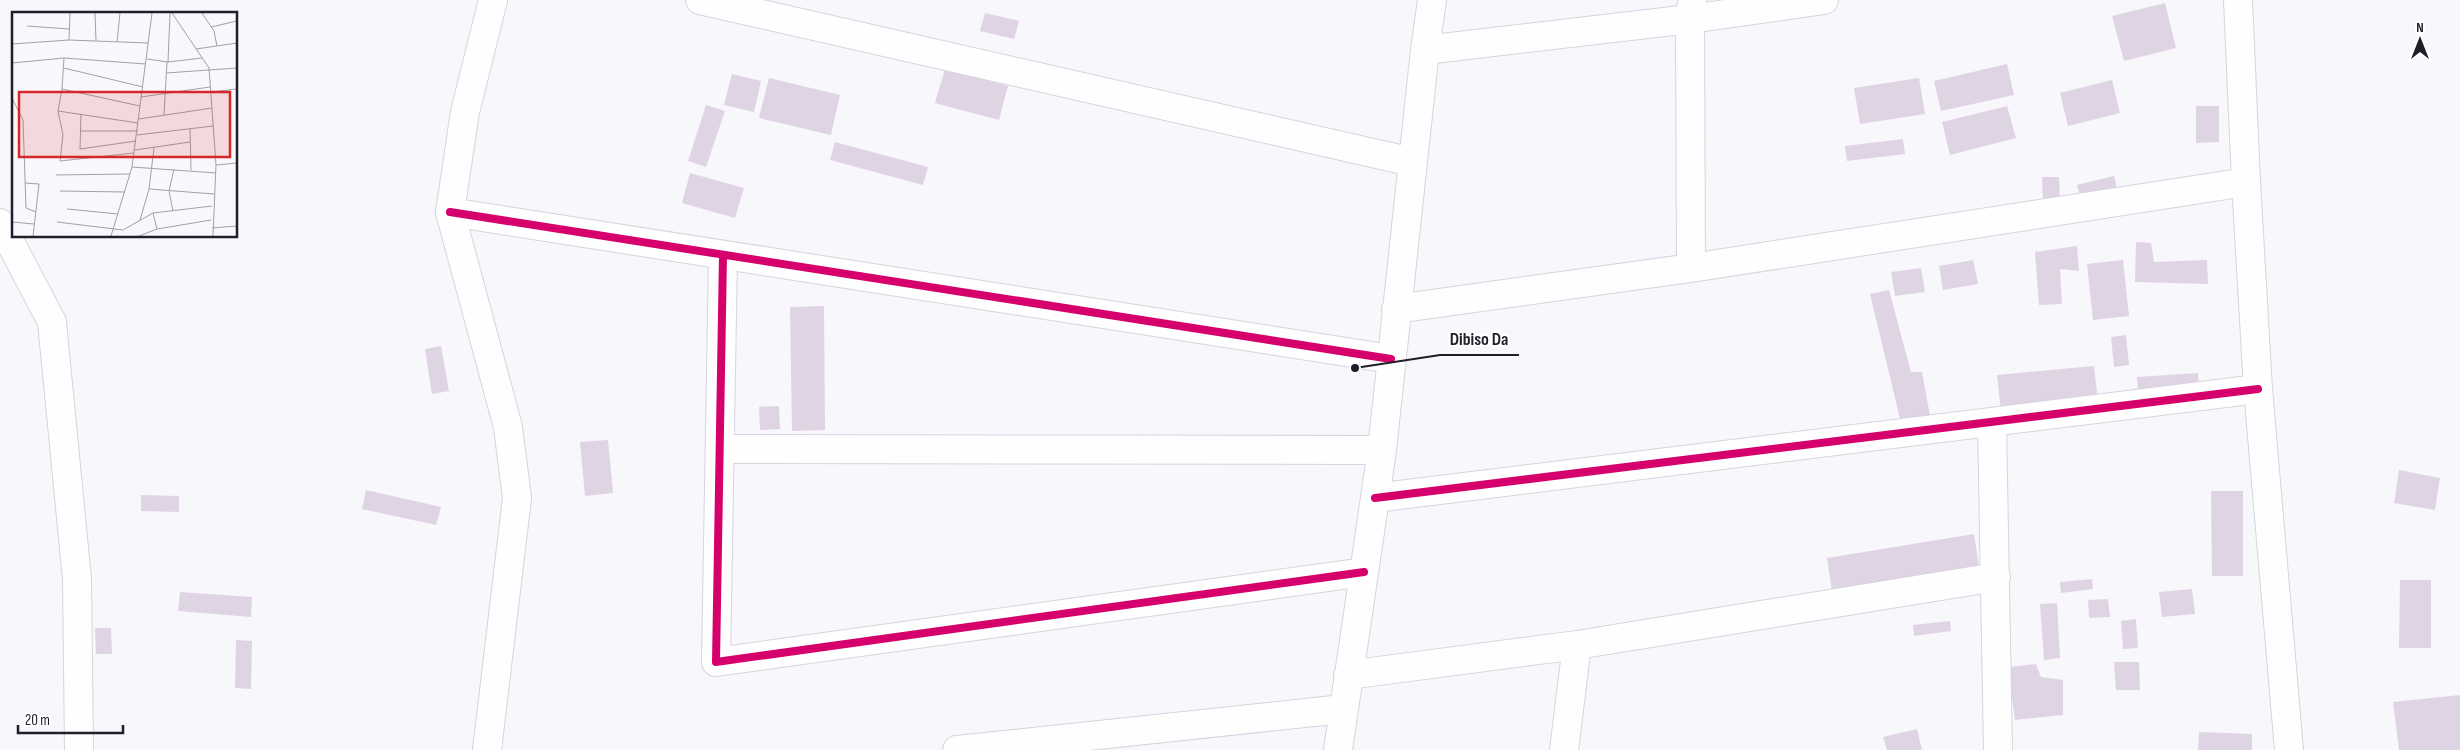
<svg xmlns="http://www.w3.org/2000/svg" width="2460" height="750" viewBox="0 0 2460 750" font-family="'Sofia Sans Condensed',sans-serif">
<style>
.building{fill:#dfd4e4}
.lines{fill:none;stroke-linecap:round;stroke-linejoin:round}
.minor-casing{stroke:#d6d4de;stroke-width:30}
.minor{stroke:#fefeff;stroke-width:28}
.cycleway-casing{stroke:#fff;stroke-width:11}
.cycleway{stroke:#d6006c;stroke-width:8}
.inset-road{fill:none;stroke:#a2a0a8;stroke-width:1}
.view{fill:#d62828;fill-opacity:0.15;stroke:#d62828;stroke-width:2.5}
.inset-edge{fill:none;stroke:#201e2a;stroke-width:2.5}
.leader{fill:none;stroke:#201e2a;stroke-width:2}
.callout-dot{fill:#201e2a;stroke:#fff;stroke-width:2}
.callout-label{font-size:18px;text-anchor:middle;font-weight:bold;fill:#201e2a;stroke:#fff;stroke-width:4.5;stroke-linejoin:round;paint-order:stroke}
</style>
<rect width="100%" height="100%" fill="#f8f7fc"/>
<!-- building -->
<path class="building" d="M2165 3 2176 48 2124 61 2112 16Z
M985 13 1019 21 1014 39 980 31Z
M2007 64 2014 95 1941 111 1934 81Z
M945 69 1008 86 999 120 935 103Z
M732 74 761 81 754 112 724 105Z
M769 78 840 95 831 135 759 118Z
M1919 78 1925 114 1860 124 1854 88Z
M2112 80 2120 113 2068 126 2060 93Z
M706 105 725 111 706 167 688 161Z
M2007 106 2016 138 1950 155 1942 122Z
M2196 106H2219V142L2196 143Z
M1903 139 1905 154 1847 161 1845 146Z
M835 142 928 167 923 185 830 160Z
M690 173 744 188 735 218 682 203Z
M2114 176 2118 192 2081 200 2077 185Z
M2042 177H2059L2060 204H2043Z
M2136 242 2151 243 2154 262 2207 260 2208 284 2135 282Z
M2077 246 2079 271 2060 269 2062 304 2039 305 2035 252Z
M1973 260 1978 284 1943 290 1939 266Z
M2123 260 2129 316 2093 320 2087 264Z
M1921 268 1925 292 1895 296 1891 272Z
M1889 290 1911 372H1922L1931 421 1901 423 1870 294Z
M824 306 825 430 792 431 790 307Z
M2126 335 2129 365 2114 367 2111 337Z
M441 346 449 391 432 394 425 349Z
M2094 366 2098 403 2001 412 1997 375Z
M2198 373 2199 388 2138 392 2137 377Z
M779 406 780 429 760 430 759 407Z
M608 440 613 493 585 496 580 442Z
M2399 470 2440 478 2435 510 2394 503Z
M366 490 441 507 436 525 362 509Z
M2211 491H2243V576H2212Z
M141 495 179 496V512L141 511Z
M1974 534 1979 567 1832 591 1827 558Z
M2092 579 2093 589 2061 593 2060 582Z
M2400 580H2431V648H2399Z
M2192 589 2195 614 2162 617 2159 592Z
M180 592 252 597 251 617 178 611Z
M2108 599 2110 617 2089 618 2088 600Z
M2057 603 2060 658 2044 660 2040 604Z
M2136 619 2138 648 2123 649 2121 621Z
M1950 621 1951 631 1914 636 1913 625Z
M95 628H111L112 654H96Z
M236 640 252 641 251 689 235 688Z
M2114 662H2139L2140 690H2116Z
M2036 664 2041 677 2063 680V715L2015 720 2008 667Z
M2460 695V750H2399L2393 702Z
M1917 729 1922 750H1887L1883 737Z
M2199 732 2252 734V750H2198Z"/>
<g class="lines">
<!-- minor casing -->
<g class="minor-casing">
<path id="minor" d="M700 0 1412 162
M2238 0 2246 182 2258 389 2289 750
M1425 50 1690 19 1824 0
M450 212 1391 359
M0 223 52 322 77 579 79 750
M723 255 716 662 1364 572
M1691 268 1690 19 1692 1
M1396 309 1691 268 2246 182
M1992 423 1998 750
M720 449 1382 450
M1375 498 2258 389
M1348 675 1577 645 1996 577
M487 750 517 498 508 427 450 212 465 112 493 0
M957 750 1343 709
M1338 750 1382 450 1425 50 1432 0
M1564 750 1577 645"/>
</g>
<!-- minor -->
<use href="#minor" class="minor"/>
<!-- cycleway casing -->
<g class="cycleway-casing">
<path id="cycleway" d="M450 212 1391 359
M723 255 716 662 1364 572
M1375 498 2258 389"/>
</g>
<!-- cycleway -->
<use href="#cycleway" class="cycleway"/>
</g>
<!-- overview -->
<g transform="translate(12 12)">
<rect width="225" height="225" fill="#f8f7fc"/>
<path class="inset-road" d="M83 1 84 29M160 1 197 56 204 153 201 224M190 1 202 19 205 34M15 14 57 17M199 15 225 9M57 28 58 1M105 30 108 1M0 32 57 28 136 31M184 37 225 31M135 47 156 50 190 46M156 50 158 1M0 51 52 46 134 52M52 56 131 75M154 61 225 56M50 77 52 46M225 77V151M199 80 224 77M129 85 198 75M0 86 11 108 14 196 24 200M46 99 126 111M69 102 68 137 124 129M152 103 155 50M127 107 200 96M178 117 179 158M69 119H126M125 123 201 114M123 138 178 130M122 141 48 149 51 123 46 99 50 77 128 94M204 153 225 151M120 155 204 161M44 163 118 162M13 171 27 172 21 224M137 177 202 182M48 179 113 180M55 197 106 202M161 199 157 179 162 157M141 201 145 217M128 208 137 177 142 136M0 210 22 212M45 210 111 218 141 201 200 194M200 216 225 214M99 224 120 155 140 1M127 224 145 217 199 208"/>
<path class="view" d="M7 80H218V145H7Z"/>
<rect width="225" height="225" class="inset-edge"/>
</g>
<!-- callouts -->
<path class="leader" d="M1355 368L1440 355H1519"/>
<circle class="callout-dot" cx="1355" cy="368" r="5"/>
<g class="callout-label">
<text x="1479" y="345">Dibiso Da</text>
</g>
<!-- north arrow -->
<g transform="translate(2420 40)" stroke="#ffffff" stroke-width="4" paint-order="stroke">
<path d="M0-4L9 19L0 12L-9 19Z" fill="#201e2a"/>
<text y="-8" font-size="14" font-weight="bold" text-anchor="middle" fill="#201e2a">N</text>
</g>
<!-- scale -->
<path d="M18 725v8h105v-8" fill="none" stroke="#201e2a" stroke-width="2.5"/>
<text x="25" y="725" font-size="15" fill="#201e2a" stroke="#ffffff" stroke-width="4" paint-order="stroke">20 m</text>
</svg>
